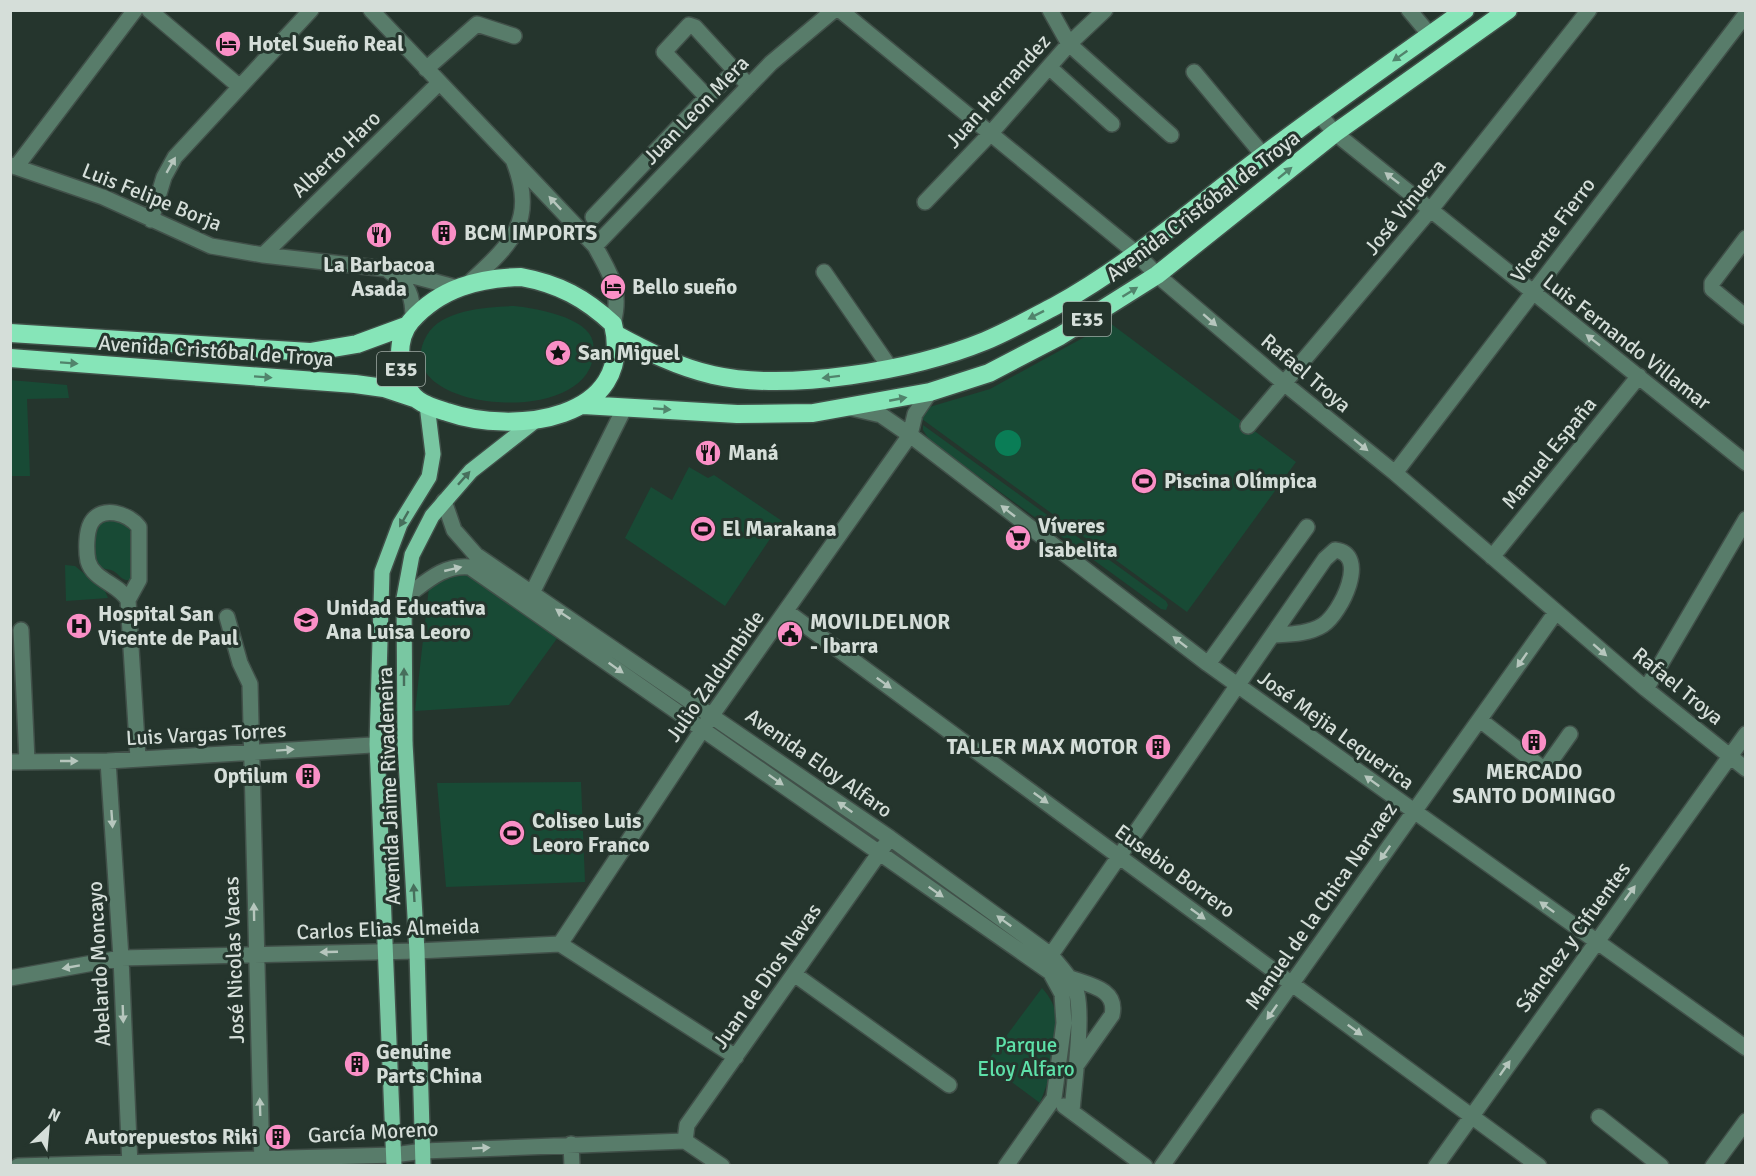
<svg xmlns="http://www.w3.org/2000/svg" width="1756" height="1176" viewBox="0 0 1756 1176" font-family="Signika,sans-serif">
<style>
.green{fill:#184a35}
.water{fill:#0a7d56}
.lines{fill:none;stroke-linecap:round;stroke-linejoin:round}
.minor-casing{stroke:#415049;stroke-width:18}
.major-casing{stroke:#415049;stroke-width:18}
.highway-casing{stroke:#415049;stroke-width:21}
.minor{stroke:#587c6a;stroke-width:15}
.major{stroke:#79c7a2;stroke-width:15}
.highway{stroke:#86e5b8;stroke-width:18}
.oneway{fill:#51846c}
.oneway2{fill:#b6c6bd}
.oneway3{fill:#476f5c}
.labels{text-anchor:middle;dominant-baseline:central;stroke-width:6;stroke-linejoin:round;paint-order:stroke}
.shield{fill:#25352d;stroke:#a0aba5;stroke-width:1.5}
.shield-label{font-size:20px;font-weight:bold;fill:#d5ded9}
.poi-label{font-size:21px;font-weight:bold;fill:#d5ded9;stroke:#25352d;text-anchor:start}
.street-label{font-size:21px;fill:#d5ded9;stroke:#25352d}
.park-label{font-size:21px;fill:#5ee1a9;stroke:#25352d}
</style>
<rect width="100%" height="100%" fill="#25352d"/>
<!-- green -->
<path class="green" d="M514 306C535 308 588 317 593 342 608 433 380 414 427 335 442 309 488 307 514 306Z
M1110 323 1296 462 1187 612 922 419 921 414 926 408 990 389Z
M10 380 67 385 69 398 27 399 30 476H11Z
M923 425 1166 601 1168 605 1166 610 1161 609 930 441 923 430Z
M689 467 708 478 714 475 782 521 725 606 625 538 651 487 672 500Z
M120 520 132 529V580C120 582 120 573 111 570 107 569 104 569 101 568 91 559 94 531 102 521Z
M65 565 75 566 105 591 108 598 66 601Z
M469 570 558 637 509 705 415 711 429 587Z
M581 782 585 882 446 887 437 783Z
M1042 988C1072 1020 1054 1066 1040 1103L986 1063Z"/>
<!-- water -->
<path class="water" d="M995 443a13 13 0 1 1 26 0a13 13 0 1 1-26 0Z"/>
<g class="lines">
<!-- minor casing -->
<g class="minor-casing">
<path id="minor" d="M149 10 240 87
M371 10 595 246C611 276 622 289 613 324
M840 10 1136 253 1157 275 1285 384 1395 473 1646 689 1746 769
M1050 10 1069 44 1171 135
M1409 10 1430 35
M1049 67 1112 124
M426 69 477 24 514 36
M1194 72 1263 155
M707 97 735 71
M1319 114 1335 133 1746 463
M10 165 103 197 211 246 263 255 387 269 458 288
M16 167 135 10
M925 202 991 133 1069 44 1105 10
M593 217 707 97 664 52 689 25 695 27 749 86
M151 220 164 177 175 157 311 10
M1746 238 1712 283V289L1746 317
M595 246 771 63 834 10
M263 255 439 83
M389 271C409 285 413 295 413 319
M824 272 891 369
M469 283C511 244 537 222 514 162
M930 392 915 414 910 435 1208 664 1746 1048
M1248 426 1432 208 1589 10
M1395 473 1746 14
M444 501 454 530 476 555 890 838 1051 955C1060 967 1073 979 1077 994 1083 1021 1074 1083 1072 1112
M1492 557 1639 376
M532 593 625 407
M404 598C425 583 443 564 470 567L1050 972 1062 994 1064 1023 1054 1098 1006 1166
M128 600 139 580V527C129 514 102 504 91 523 86 532 86 551 88 561 93 580 119 584 128 600L138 758
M786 611 1539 1166
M227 617 240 663 250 684 262 1166
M21 630 27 761
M1208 664 1307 527
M1646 689 1746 519
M1480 720 1542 768 1548 765 1570 734
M108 761 121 958 130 1166
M10 762 108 761 405 743
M560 944 712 715 910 435 881 415 851 408
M1046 962 1325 559 1335 550C1370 554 1341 613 1323 625 1309 634 1289 634 1273 635
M794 974 949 1085
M10 978 121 958 417 951 560 944 736 1057
M1070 978C1089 985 1118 989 1112 1015L1076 1066
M1064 1106 1145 1166
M1599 1117 1661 1166
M685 1141 687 1125 885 845
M571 1144 572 1166
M18 1166 394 1155 423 1151 685 1141 722 1166
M1162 1166 1556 612
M1436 1166 1746 734
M1713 1166 1746 1121"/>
</g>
<!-- major casing -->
<g class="major-casing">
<path id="major" d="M394 1166 377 744 382 572 400 524 429 477 433 454 427 405
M423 1166 417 951 405 743 404 598 412 555 432 516 471 471 536 420"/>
</g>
<!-- highway casing -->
<g class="highway-casing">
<path id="highway" d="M521 277C559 284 585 298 613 324 636 421 513 435 447 412 437 409 426 406 418 400 405 390 400 371 400 355 400 343 403 330 411 321 440 288 479 278 521 277Z
M10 333 310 352 357 344 406 326
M615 334C646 351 678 367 713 375 789 392 914 370 985 341 1009 331 1032 318 1055 306 1130 265 1196 206 1264 155 1330 105 1398 58 1465 10
M10 358 355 384 384 388 417 399
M583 405 737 414 813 413 930 392 989 373 1060 336 1157 275 1335 133 1508 10"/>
</g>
<!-- minor -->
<use href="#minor" class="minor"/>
<!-- major -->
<use href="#major" class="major"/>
<!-- highway -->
<use href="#highway" class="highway"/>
</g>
<!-- one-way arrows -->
<defs><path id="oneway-solid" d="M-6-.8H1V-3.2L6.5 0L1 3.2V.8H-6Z" transform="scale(1.5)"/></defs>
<g class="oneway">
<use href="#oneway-solid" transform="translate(1400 56) rotate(145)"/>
<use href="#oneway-solid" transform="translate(1285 173) rotate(-39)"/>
<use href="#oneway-solid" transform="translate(1130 292) rotate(-32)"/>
<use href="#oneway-solid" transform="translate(1036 315) rotate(153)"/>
<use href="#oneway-solid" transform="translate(69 363) rotate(4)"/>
<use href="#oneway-solid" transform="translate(263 377) rotate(4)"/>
<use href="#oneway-solid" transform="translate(831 377) rotate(173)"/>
<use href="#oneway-solid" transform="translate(898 399) rotate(-11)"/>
<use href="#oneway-solid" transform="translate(662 409) rotate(4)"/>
</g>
<g class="oneway2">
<use href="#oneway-solid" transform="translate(171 165) rotate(-60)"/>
<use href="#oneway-solid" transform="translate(1392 178) rotate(-142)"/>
<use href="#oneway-solid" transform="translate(555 203) rotate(-133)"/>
<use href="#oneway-solid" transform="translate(1210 320) rotate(41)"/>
<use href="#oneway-solid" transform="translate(1593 340) rotate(-142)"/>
<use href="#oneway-solid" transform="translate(1361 445) rotate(39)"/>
<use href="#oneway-solid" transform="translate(1008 511) rotate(-142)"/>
<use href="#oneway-solid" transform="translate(453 569) rotate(-13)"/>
<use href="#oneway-solid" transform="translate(563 614) rotate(-146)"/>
<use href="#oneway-solid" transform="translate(1180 642) rotate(-142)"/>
<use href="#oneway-solid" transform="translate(1600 650) rotate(41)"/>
<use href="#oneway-solid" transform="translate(1522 660) rotate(125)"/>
<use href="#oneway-solid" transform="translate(616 668) rotate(35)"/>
<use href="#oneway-solid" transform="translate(884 683) rotate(36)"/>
<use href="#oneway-solid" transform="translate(285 750) rotate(-4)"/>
<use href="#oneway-solid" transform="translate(69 761)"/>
<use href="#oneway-solid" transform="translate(776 780) rotate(35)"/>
<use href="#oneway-solid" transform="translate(1372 781) rotate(-144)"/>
<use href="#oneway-solid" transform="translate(1041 798) rotate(36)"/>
<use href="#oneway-solid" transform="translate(845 807) rotate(-145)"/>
<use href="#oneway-solid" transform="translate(112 819) rotate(86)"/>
<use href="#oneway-solid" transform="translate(1385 853) rotate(125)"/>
<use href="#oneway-solid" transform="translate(936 892) rotate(35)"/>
<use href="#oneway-solid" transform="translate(1630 893) rotate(-54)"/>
<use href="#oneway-solid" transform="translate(1547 907) rotate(-144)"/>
<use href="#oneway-solid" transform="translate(254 912) rotate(-91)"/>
<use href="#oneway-solid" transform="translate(1198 914) rotate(36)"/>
<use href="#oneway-solid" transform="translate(1004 921) rotate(-144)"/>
<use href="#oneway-solid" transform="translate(329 952) rotate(178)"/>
<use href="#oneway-solid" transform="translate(71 967) rotate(170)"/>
<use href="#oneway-solid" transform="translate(1272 1012) rotate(125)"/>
<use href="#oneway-solid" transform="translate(123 1014) rotate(88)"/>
<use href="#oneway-solid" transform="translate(1355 1030) rotate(36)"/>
<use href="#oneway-solid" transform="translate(1505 1068) rotate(-55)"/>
<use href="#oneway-solid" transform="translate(260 1107) rotate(-92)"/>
<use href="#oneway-solid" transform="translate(481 1148) rotate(-3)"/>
</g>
<g class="oneway3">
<use href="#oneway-solid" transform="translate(464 478) rotate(-48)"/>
<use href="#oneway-solid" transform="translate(404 519) rotate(120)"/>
<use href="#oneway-solid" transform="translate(404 677) rotate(-90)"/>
<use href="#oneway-solid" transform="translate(414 893) rotate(-93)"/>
</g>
<!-- icons -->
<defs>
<g id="hotel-disc" transform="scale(1.35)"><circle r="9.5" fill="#fa8fc6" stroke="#25352d"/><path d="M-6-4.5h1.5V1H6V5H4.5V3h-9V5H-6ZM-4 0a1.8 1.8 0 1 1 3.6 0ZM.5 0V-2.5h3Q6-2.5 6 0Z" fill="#111"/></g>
<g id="building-disc" transform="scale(1.35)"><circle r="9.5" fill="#fa8fc6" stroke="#25352d"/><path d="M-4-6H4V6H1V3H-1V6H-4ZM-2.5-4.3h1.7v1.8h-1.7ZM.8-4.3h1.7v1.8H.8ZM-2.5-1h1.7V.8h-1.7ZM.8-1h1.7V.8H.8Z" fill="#111"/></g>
<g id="restaurant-disc" transform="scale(1.35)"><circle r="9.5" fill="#fa8fc6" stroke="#25352d"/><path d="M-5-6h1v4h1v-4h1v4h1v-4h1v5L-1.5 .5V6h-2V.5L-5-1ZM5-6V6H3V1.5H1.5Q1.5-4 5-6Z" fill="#111"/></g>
<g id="sight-disc" transform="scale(1.35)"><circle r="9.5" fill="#fa8fc6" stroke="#25352d"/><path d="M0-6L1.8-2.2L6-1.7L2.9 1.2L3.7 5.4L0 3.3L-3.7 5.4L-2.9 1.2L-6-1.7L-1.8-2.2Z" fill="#111"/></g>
<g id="stadium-disc" transform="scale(1.35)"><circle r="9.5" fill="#fa8fc6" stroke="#25352d"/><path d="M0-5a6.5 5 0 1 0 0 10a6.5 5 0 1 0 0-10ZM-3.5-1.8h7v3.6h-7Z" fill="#111"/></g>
<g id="supermarket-disc" transform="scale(1.35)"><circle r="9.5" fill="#fa8fc6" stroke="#25352d"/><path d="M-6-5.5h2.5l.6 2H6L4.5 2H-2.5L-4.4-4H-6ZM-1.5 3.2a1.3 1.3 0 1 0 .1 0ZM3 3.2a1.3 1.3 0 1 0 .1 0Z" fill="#111"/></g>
<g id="university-disc" transform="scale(1.35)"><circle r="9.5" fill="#fa8fc6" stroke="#25352d"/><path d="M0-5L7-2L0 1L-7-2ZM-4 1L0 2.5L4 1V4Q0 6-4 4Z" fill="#111"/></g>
<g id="hospital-disc" transform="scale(1.35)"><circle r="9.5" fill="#fa8fc6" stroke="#25352d"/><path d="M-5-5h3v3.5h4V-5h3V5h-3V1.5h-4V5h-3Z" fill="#111"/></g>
<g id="civic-disc" transform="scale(1.35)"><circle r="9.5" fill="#fa8fc6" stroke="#25352d"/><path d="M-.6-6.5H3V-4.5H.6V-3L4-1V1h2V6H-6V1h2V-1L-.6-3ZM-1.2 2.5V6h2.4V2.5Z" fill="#111"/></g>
</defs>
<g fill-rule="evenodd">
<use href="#hotel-disc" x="228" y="44"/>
<use href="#building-disc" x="444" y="233"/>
<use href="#restaurant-disc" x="379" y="235"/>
<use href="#hotel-disc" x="613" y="287"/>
<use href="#sight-disc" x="558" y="353"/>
<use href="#restaurant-disc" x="708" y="453"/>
<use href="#stadium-disc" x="1144" y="481"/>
<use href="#stadium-disc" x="703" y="529"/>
<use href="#supermarket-disc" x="1018" y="538"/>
<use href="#university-disc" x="306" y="620"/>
<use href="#hospital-disc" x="79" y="626"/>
<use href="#civic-disc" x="790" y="634"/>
<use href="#building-disc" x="1534" y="742"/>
<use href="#building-disc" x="1158" y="747"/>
<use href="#building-disc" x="308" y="776"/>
<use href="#stadium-disc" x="512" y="833"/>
<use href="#building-disc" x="357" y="1064"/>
<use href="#building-disc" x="278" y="1137"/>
</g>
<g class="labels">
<!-- shield labels -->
<g class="shield">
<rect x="1063" y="302" width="48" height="34" rx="4.5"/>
<rect x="377" y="352" width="48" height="34" rx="4.5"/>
</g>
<g class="shield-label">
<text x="1087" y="319">E35</text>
<text x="401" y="369">E35</text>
</g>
<!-- poi labels -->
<g class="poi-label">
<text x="248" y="44">Hotel Sueño Real</text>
<text x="464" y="233">BCM IMPORTS</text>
<text x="379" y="265" text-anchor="middle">La Barbacoa<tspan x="379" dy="24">Asada</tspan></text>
<text x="632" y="287">Bello sueño</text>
<text x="578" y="353">San Miguel</text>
<text x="728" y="453">Maná</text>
<text x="1164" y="481">Piscina Olímpica</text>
<text x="1038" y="526">Víveres<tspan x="1038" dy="24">Isabelita</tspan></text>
<text x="722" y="529">El Marakana</text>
<text x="326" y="608">Unidad Educativa<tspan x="326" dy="24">Ana Luisa Leoro</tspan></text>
<text x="98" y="614">Hospital San<tspan x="98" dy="24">Vicente de Paul</tspan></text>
<text x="810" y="622">MOVILDELNOR<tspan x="810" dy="24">- Ibarra</tspan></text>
<text x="1138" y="747" text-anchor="end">TALLER MAX MOTOR</text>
<text x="1534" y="772" text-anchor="middle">MERCADO<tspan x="1534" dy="24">SANTO DOMINGO</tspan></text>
<text x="288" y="776" text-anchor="end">Optilum</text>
<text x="532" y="821">Coliseo Luis<tspan x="532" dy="24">Leoro Franco</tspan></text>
<text x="376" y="1052">Genuine<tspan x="376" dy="24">Parts China</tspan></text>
<text x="258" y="1137" text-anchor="end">Autorepuestos Riki</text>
</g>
<!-- street labels -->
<g class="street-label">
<text transform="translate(998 91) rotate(-48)">Juan Hernandez</text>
<text transform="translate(696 110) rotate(-46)">Juan Leon Mera</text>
<text transform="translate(336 154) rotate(-44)">Alberto Haro</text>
<text transform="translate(152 197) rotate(22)">Luis Felipe Borja</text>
<text transform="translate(1203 206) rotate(-37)">Avenida Cristóbal de Troya</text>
<text transform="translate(1405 207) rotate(-51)">José Vinueza</text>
<text transform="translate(1553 230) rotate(-53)">Vicente Fierro</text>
<text transform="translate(1627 342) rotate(38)">Luis Fernando Villamar</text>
<text transform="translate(216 351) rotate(4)">Avenida Cristóbal de Troya</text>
<text transform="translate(1306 373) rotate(40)">Rafael Troya</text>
<text transform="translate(1549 453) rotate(-51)">Manuel España</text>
<text transform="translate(715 676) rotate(-55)">Julio Zaldumbide</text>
<text transform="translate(1678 686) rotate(39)">Rafael Troya</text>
<text transform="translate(1336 730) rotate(36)">José Mejia Lequerica</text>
<text transform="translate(206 734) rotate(-3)">Luis Vargas Torres</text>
<text transform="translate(819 763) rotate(35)">Avenida Eloy Alfaro</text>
<text transform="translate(389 786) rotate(-92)">Avenida Jaime Rivadeneira</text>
<text transform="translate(1175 871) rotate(36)">Eusebio Borrero</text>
<text transform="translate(1321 906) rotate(-55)">Manuel de la Chica Narvaez</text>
<text transform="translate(388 929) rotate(-2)">Carlos Elias Almeida</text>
<text transform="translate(1573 937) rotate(-54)">Sánchez y Cifuentes</text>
<text transform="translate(234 960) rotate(-92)">José Nicolas Vacas</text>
<text transform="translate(99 964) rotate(-93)">Abelardo Moncayo</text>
<text transform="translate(767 976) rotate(-55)">Juan de Dios Navas</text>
<text transform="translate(373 1132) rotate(-3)">García Moreno</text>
</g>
<!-- park labels -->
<g class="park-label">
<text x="1026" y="1045">Parque<tspan x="1026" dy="24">Eloy Alfaro</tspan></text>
</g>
</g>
<!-- border -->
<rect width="1756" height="1176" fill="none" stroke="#d5ded9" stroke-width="24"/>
<!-- north arrow -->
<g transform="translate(48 1128) rotate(26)" stroke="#25352d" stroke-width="4.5" paint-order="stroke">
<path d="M0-4.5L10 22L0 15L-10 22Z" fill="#d5ded9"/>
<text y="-9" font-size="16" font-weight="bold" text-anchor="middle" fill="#d5ded9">N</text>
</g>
</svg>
